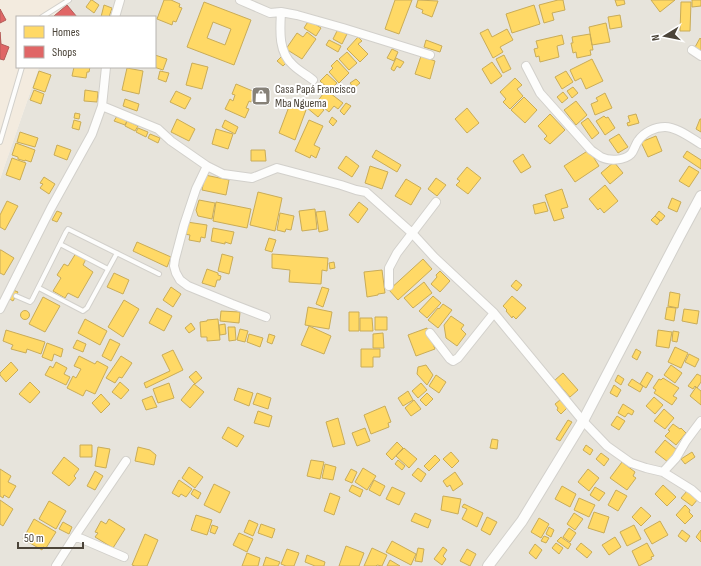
<svg xmlns="http://www.w3.org/2000/svg" width="701" height="566" viewBox="0 0 701 566" font-family="'Sofia Sans Condensed',sans-serif">
<style>
.residential{fill:#e7e4dc}
.commercial{fill:#f3ebdf}
.homes{fill:#ffd966;stroke:#c9ac58;fill-rule:evenodd}
.shops{fill:#e06666;stroke:#b35c58}
.lines{fill:none;stroke-linecap:round;stroke-linejoin:round}
.service-casing{stroke:#d2d0cb;stroke-width:6}
.minor-casing{stroke:#d2d0cb;stroke-width:10}
.tertiary-casing{stroke:#d2d0cb;stroke-width:12}
.service{stroke:#fdfdfc;stroke-width:4}
.minor{stroke:#fdfdfc;stroke-width:8}
.tertiary{stroke:#fdfdfc;stroke-width:10}
.labels{text-anchor:middle;dominant-baseline:central;stroke-width:4;stroke-linejoin:round;paint-order:stroke}
.poi-label{font-size:12px;fill:#4b4439;stroke:#fff;text-anchor:start}
</style>
<rect width="100%" height="100%" fill="#f4f2ee"/>
<!-- residential -->
<path class="residential" d="M63 0H701V566H0V179L39 67H155V17H57Z"/>
<!-- commercial -->
<path class="commercial" d="M0 0H63L57 17H17V67H39L0 179Z"/>
<!-- homes -->
<path class="homes" d="M91 0H92L99 5 94 13 86 7Z
M164 0H171L180 4 179 7 182 8 176 22 173 21 172 25 157 19Z
M395 0H412L399 34 385 29Z
M418 0 438 1 432 17 422 13 423 10 416 7Z
M558 0H563L565 10 552 13 554 20 544 23 539 5Z
M615 0H624L625 4 617 6Z
M651 0H675L660 12Z
M692 0H701V6L692 7Z
M204 2 251 20 234 65 187 47ZM213 22 231 29 225 45 207 38Z
M681 2H691L690 31H680Z
M104 5 112 8 109 17H101Z
M534 5 540 24 512 33 506 14Z
M620 15 622 27 610 29 608 17Z
M309 20 321 28 316 36 304 28Z
M606 23 610 42 592 45 589 27Z
M338 29 347 34 342 44 333 39Z
M488 29 492 37 507 29 513 40 500 47 503 52 493 58 480 33Z
M307 32 316 39 302 59 286 49 297 33 303 37Z
M590 34 593 50H590L591 55 577 58 576 52 573 53 571 43H573L572 37Z
M562 35 564 44 557 46 559 57 540 62 539 56 536 57 534 49 538 48 536 41Z
M358 37 362 41 358 44 368 54 360 62 347 49Z
M700 38 701 39V52L694 49Z
M329 40 341 46 338 52 326 45Z
M426 40 442 46 440 52 424 47Z
M392 49 398 52 394 61 387 58Z
M347 52 357 63 349 70 339 59Z
M155 55 167 59 163 70 154 67H155Z
M504 55 511 69 503 73 496 59Z
M421 56 435 61 430 79 415 74Z
M281 57 287 62 283 66 277 61Z
M396 58 404 62 400 68 397 66 394 71 391 69Z
M592 59 603 81 586 89 581 78 575 81 570 70Z
M337 60 349 73 339 83 329 72 333 68 331 66Z
M492 62 502 76 491 84 482 69Z
M192 63 208 67 202 89 186 85Z
M74 67H90L89 72H87L86 78 72 76Z
M127 68 143 71 139 94 122 90Z
M39 71 51 75 45 92 33 88Z
M160 71 169 73 166 82 158 79Z
M566 71 573 82 562 89 555 77Z
M327 74 337 83 330 90 320 81Z
M515 78 522 85 517 89 523 96 510 109 503 102 506 99 500 92Z
M356 79 360 83 354 88 350 83Z
M236 84 255 92 251 102 249 101 246 108 249 109 245 118 225 109 230 99 233 101 235 95 232 94Z
M573 87 578 93 572 98 567 91Z
M34 90 44 94 41 104 30 100Z
M85 90 98 92 97 102 84 101Z
M326 90 343 103 338 109 334 106 329 112 317 102Z
M176 91 191 98 185 109 170 102Z
M563 92 568 98 562 103 557 97Z
M605 93 612 108 595 115 591 104 598 101 596 98Z
M524 97 537 110 525 123 511 110Z
M125 99 139 104 137 111 123 106Z
M312 100 324 110 318 117 306 107Z
M576 101 587 115 576 125 564 110Z
M346 103 351 106 344 115 340 111Z
M290 104 306 110 295 140 279 133Z
M467 108 479 123 467 133 455 119Z
M75 113 80 114 79 119 74 118Z
M550 114 565 130 550 144 544 139 547 136 538 126Z
M636 114 639 123 628 126 627 123 630 122 628 116Z
M117 116 127 121 125 125 114 121Z
M604 116 606 118 608 117 615 128 605 135 596 121Z
M332 117 337 121 333 126 329 122Z
M588 118 599 133 592 139 581 123Z
M177 119 195 129 189 141 171 132Z
M700 119H701V132L696 129Z
M74 120 81 122 79 130 72 128Z
M225 120 238 127 235 134 222 127Z
M309 120 323 126 314 145 320 148 316 158 311 155 310 158 295 151Z
M127 121 138 126 135 131 125 126Z
M138 128 148 132 146 137 136 132Z
M216 129 233 134 228 149 212 144Z
M20 132 38 138 35 147 17 142Z
M150 134 160 138 158 143 148 138Z
M619 134 628 147 618 153 609 140Z
M656 136 662 151 648 157 641 142Z
M16 143 35 150 31 162 25 160V161L18 159V157L12 155Z
M57 145 71 150 67 160 54 155Z
M251 150H265L266 161H251Z
M376 150 401 165 397 172 372 157Z
M589 150 599 166 575 182 564 166Z
M687 151 701 160V169L683 157Z
M523 154 531 167 521 173 513 161Z
M346 156 359 166 352 177 338 168Z
M12 158 26 163 20 180 6 175Z
M614 162 623 173 610 184 601 173Z
M370 166 388 172 382 189 365 183Z
M689 166 699 172 689 187 679 181Z
M467 167 481 178 468 194 456 185 460 181 457 179Z
M205 175 229 180 226 195 202 190Z
M44 177 55 184 49 194 40 188 43 184 40 183Z
M436 178 446 185 437 196 428 189Z
M406 179 421 188 411 205 395 196Z
M605 185 618 201 604 213 600 208 598 210 589 199Z
M562 189 568 207 561 209 564 218 554 221 545 195Z
M258 192 282 198 275 231 250 225Z
M672 198 681 202 677 212 668 208Z
M199 200 215 203 212 219 198 216 196 210Z
M7 201 18 206 5 230 0 227V215Z
M216 202 251 209 247 228 213 221Z
M359 202 368 209 358 223 349 215Z
M545 202 548 211 535 214 533 205Z
M315 209 317 229 302 231 299 211Z
M57 211 62 213 57 222 52 220Z
M325 211 328 230 319 232 316 212Z
M659 211 665 216 661 221 655 216Z
M280 213 294 216 291 230 286 229 285 232 277 230Z
M655 216 660 221 657 225 651 220Z
M187 222 207 225 205 238 201 237 200 242 189 240 190 235 184 234Z
M213 228 234 232 231 244 225 242V244L211 241Z
M269 238 276 240 272 252 265 250Z
M137 242 171 257 167 267 133 251Z
M0 250H1L14 258 4 275 0 273Z
M76 253 86 259 83 265 93 272 78 298 68 293 65 298 53 291 61 278 57 275 64 264 68 266Z
M222 254 233 257 229 274 218 271Z
M272 254 328 258 327 271 322 270 321 284 289 282 290 270 272 268Z
M423 259 432 269 398 300 389 290Z
M334 262 335 268 330 269 329 263Z
M207 269 218 273V275L221 276 220 280H217L215 287 202 283Z
M382 270 385 293 378 294V295L367 297 364 272Z
M440 271 450 281 440 292 431 284 437 277 436 275Z
M114 273 129 280 123 294 107 287Z
M516 280 522 285 517 291 511 286Z
M424 282 432 293 413 308 404 298Z
M171 287 181 294 173 307 163 300Z
M322 287 329 289 323 307 316 304Z
M13 290 18 292 13 301 8 298Z
M670 292 680 294 678 308 668 306Z
M433 296 441 303 427 318 419 311Z
M512 296 526 308 516 319 513 316 512 318 506 311 507 310 503 306Z
M43 297 60 306 45 332 29 324Z
M124 300 139 309 123 337 108 327Z
M443 304 452 310 438 328 428 320 438 308 439 309Z
M308 307 332 312 329 329 305 325Z
M667 307 676 308 674 321 665 319Z
M157 308 172 316 164 331 149 323Z
M684 309 699 311 697 324 682 321Z
M20.5 315a4.5 4.5 0 1 1 9 0a4.5 4.5 0 1 1-9 0Z
M221 311 240 312 239 323 220 321Z
M349 312H359V331H349Z
M451 316 464 325 461 329 466 334 457 346 446 338 444 325Z
M375 317H387V330H375Z
M360 318H372L373 331H360Z
M85 319 107 331 100 345 78 333Z
M218 319 220 340 207 341V337H201L200 322 207 321V320Z
M191 323 195 329 189 333 185 328Z
M225 324 226 334 220 335 219 325Z
M309 326 331 336 324 354 301 345Z
M228 327H235L236 340 229 341Z
M427 328 435 349 416 356 408 335Z
M240 329 248 331 245 342 237 340Z
M6 330 45 342 41 354 27 349 26 353 11 349 13 345 3 341Z
M658 330 672 332 669 348 656 346Z
M673 331 679 332 677 342 672 341Z
M383 333 384 348H373V334Z
M249 334 263 338 260 347 247 342Z
M269 334 275 336 272 344 267 342Z
M110 339 120 344 111 361 102 356Z
M77 340 86 344 83 352 73 348Z
M47 343 63 349 61 357 54 354 52 361 42 357Z
M675 347 688 353 681 368 668 362Z
M361 349H380V357H373V367H361Z
M636 349 641 352 637 360 632 357Z
M173 350 183 370 146 388 144 383 170 371 162 355Z
M689 354 699 359 695 367 685 362Z
M79 356 95 364 97 361 108 367 95 394 86 390 83 396 67 388 73 376 76 378 81 369 74 366Z
M121 356 132 363 122 378 119 377 115 383 106 378Z
M11 362 18 370 6 382 0 375V373Z
M56 362 67 368 64 374 70 377 66 385 45 375 50 366 53 368Z
M426 365 433 375 427 385 417 374 418 367Z
M671 365 682 373 675 383 664 375Z
M196 371 202 378 195 384 189 377Z
M647 372 653 376 646 388 640 384Z
M563 373 578 390 570 397 555 380Z
M697 374 701 376V382L697 388 695 386 693 389 688 386Z
M436 375 446 382 439 393 429 386Z
M618 375 624 379 621 385 615 381Z
M663 378 679 388 673 396 677 398 672 405 654 393 656 390 653 388 659 379 661 380Z
M632 379 643 386 640 392 628 385Z
M30 382 40 392 30 403 19 394Z
M120 382 129 390 121 399 112 392Z
M169 383 174 398 158 403 153 389Z
M421 383 427 390 418 398 412 391Z
M194 384 204 392 190 408 181 400Z
M614 385 621 390 617 397 610 393Z
M696 387 701 391V405L690 396Z
M238 388 253 393 249 406 234 400Z
M408 391 413 400 403 406 398 398Z
M257 393 271 398 268 409 253 404Z
M427 393 433 399 426 406 420 400Z
M101 394 110 404 101 413 92 403Z
M152 396 157 407 146 410 142 400Z
M654 397 663 405 655 414 646 406Z
M414 400 421 409 411 416 405 408Z
M560 400 567 408 561 414 557 410 558 408 555 404Z
M623 404 634 411 632 415 628 413 625 417 618 413Z
M385 406 391 422 388 423 389 427 371 434 364 415Z
M664 409 674 418 665 429 654 421Z
M258 411 272 416 269 427 254 423Z
M617 416 625 421 619 430 611 425Z
M338 418 345 444 333 447 326 422Z
M568 420 572 422 560 441 556 439Z
M673 424 680 429 681 428 686 433 676 445 665 436 670 431 668 430Z
M228 427 244 436 237 447 222 438Z
M365 428 370 441 357 446 352 433Z
M492 439 498 440 497 449 490 448Z
M665 440 677 450 668 462 655 452Z
M397 442 403 448 392 460 386 454Z
M80 445H92V457H80Z
M586 445 593 450 590 455 583 450Z
M98 447 110 449 106 468 95 466Z
M138 447 150 450 156 455 154 465 135 461Z
M404 448 417 459 409 468 396 456Z
M451 452 459 461 452 468 443 459Z
M692 452 695 457 685 464 681 459Z
M601 453 609 459 604 466 596 459Z
M435 455 440 460 429 471 424 466Z
M64 457 79 469 74 476 76 478 69 486 52 473Z
M311 460 324 462 320 479 307 476Z
M398 460 405 466 402 470 395 464Z
M622 462 635 472 633 476 636 478 627 490 610 478Z
M325 464 336 467 333 480 322 478Z
M189 467 203 477 195 488 182 478Z
M363 468 376 476 367 490 355 482Z
M418 468 426 474 421 482 412 475Z
M0 469 11 476 8 482 16 486 9 498 4 495 3 498 0 496Z
M351 469 357 472 352 483 345 480Z
M588 469 599 478 589 491 578 482Z
M95 471 103 476 95 490 87 486Z
M455 472 463 484 453 491 450 485 447 487 443 481Z
M179 480 192 489 186 497 181 494 179 497 172 493Z
M374 480 385 486 380 496 369 490Z
M214 484 230 492 220 513 204 505Z
M352 485 363 490 360 497 349 491Z
M663 485 676 497 667 506 655 494Z
M562 486 576 494 570 507 555 499Z
M392 487 405 493 399 505 386 499Z
M595 487 605 493 599 501 590 495Z
M194 489 201 493 198 499 191 494Z
M616 490 627 496 618 511 608 505Z
M687 491 698 499 692 506 681 498Z
M330 493 340 497 334 515 324 511Z
M443 496 461 499 458 514 441 510Z
M579 498 595 505 589 517 574 510Z
M0 500 13 509 3 526 0 524Z
M49 501 66 511 56 529 39 519Z
M464 504 483 513 477 527 462 519 467 509 462 507Z
M685 505 690 510 689 512 693 516 685 524 676 515Z
M641 507 651 516 641 526 632 517Z
M594 512 609 517 604 533 588 528Z
M415 513 431 520 428 528 411 521Z
M574 513 583 519 575 530 567 524Z
M196 515 212 520 207 535 191 530Z
M487 517 497 522 490 535 481 530Z
M539 518 549 524 541 538 531 532Z
M34 519 56 532 46 548 43 547 42 550 23 539Z
M109 519 125 529 113 548 95 537 98 533 95 532 101 521 106 524Z
M249 520 258 524 253 536 244 532Z
M660 521 668 535 652 544 644 530Z
M63 522 72 527 69 534 59 529Z
M261 524 275 529 272 538 258 533Z
M212 525 218 527 215 534 210 532Z
M634 525 641 539 627 546 620 532Z
M549 527 554 530 551 537 546 534Z
M569 528 576 533 570 542 563 537Z
M682 530 690 536 686 542 678 536Z
M701 530V542L696 537Z
M239 533 253 539 247 552 233 545Z
M145 534 158 540 147 566H135L132 565Z
M544 536 549 538 546 543 541 541Z
M561 537 571 544 568 549 557 541Z
M615 537 621 547 609 555 602 545Z
M392 541 416 554 411 565 386 552Z
M556 543 563 548 559 554 552 548Z
M581 543 592 552 587 558 576 549Z
M647 543 654 556 651 557 652 559 639 566 632 551Z
M535 544 542 550 536 559 529 553Z
M346 546 364 553 359 566H339Z
M443 547 447 550 443 556 446 559 442 565 434 559Z
M372 548 387 555 382 566 377 565 376 566H364Z
M418 548 424 549 422 562 415 561Z
M287 549 299 553 294 566H286L281 564Z
M467 549 476 554 470 566 460 561Z
M247 553 260 558 258 566H242Z
M307 555 325 562 324 566H315L305 562Z
M266 557 280 562 278 566H263Z
M390 560 400 566H387Z"/>
<!-- shops -->
<path class="shops" d="M67 5 77 17H55L54 16Z
M0 9 6 20 0 23Z
M0 32 1 44 9 47 4 60 0 59Z"/>
<g class="lines">
<!-- service casing -->
<g class="service-casing">
<path id="service" d="M42 17 69 0
M0 142 22 67
M60 244 108 269
M39 288 83 311 87 308 117 253
M16 296 30 302 32 300 66 232 68 229 159 274"/>
</g>
<!-- minor casing -->
<g class="minor-casing">
<path id="minor" d="M240 0 270 13 281 12 297 15 343 28 430 55
M281 12C280 30 278 52 293 65 299 71 307 75 313 80
M115 17 120 0
M692 50 701 56
M526 66 540 93 591 150C594 152 598 155 601 157 609 161 624 161 631 154 634 151 635 145 638 141 644 132 655 127 665 127 677 127 691 138 701 144
M102 106 158 129 171 141 207 166 223 174 252 178 277 168 341 185 356 190 366 192 412 233 434 257 494 313 583 421 607 446 631 463 646 468 663 472 692 490 701 498
M207 166 196 189 184 225 175 259 174 266 176 273 180 280 188 286 232 304 266 317
M389 286V268L397 253 436 202
M0 309 51 208 92 134 102 106 106 67
M430 333 450 359 453 361 458 358 494 313
M663 472 676 458 686 441 701 421
M75 536 124 557
M56 566 75 536 126 461"/>
</g>
<!-- tertiary casing -->
<g class="tertiary-casing">
<path id="tertiary" d="M488 566 522 521 583 421 679 237 701 196"/>
</g>
<!-- service -->
<use href="#service" class="service"/>
<!-- minor -->
<use href="#minor" class="minor"/>
<!-- tertiary -->
<use href="#tertiary" class="tertiary"/>
</g>
<!-- icons -->
<defs>
<g id="shop-square" transform="scale(1)"><rect x="-9" y="-9" width="18" height="18" rx="4" fill="#868178" stroke="#fff"/><path d="M-5-2.5h2.3a2.7 3.5 0 0 1 5.4 0H5L5.5 6h-11ZM-1.5-2.5h3a1.5 2.3 0 0 0-3 0Z" fill="#fff"/></g>
</defs>
<g fill-rule="evenodd">
<use href="#shop-square" x="261" y="96"/>
</g>
<g class="labels">
<!-- poi labels -->
<g class="poi-label">
<text x="275" y="89">Casa Papá Francisco<tspan x="275" dy="14">Mba Nguema</tspan></text>
</g>
</g>
<!-- legend -->
<rect x="16" y="16" width="140" height="52" fill="#ffffff" stroke="#b7b4b0"/>
<rect x="24" y="26" width="20" height="12" fill="#ffd966" stroke="#b7b4b0"/>
<text x="52" y="36" font-size="12" fill="#4b4439">Homes</text>
<rect x="24" y="46" width="20" height="12" fill="#e06666" stroke="#b7b4b0"/>
<text x="52" y="56" font-size="12" fill="#4b4439">Shops</text>
<!-- north arrow -->
<g transform="translate(665 36) rotate(260)" stroke="#ffffff" stroke-width="3" paint-order="stroke">
<path d="M0-3L7 15L0 10L-7 15Z" fill="#4b4439"/>
<text y="-6" font-size="11" font-weight="bold" text-anchor="middle" fill="#4b4439">N</text>
</g>
<!-- scale -->
<path d="M18 542v6h65v-6" fill="none" stroke="#4b4439" stroke-width="2"/>
<text x="24" y="542" font-size="12" fill="#4b4439" stroke="#ffffff" stroke-width="3" paint-order="stroke">50 m</text>
</svg>
